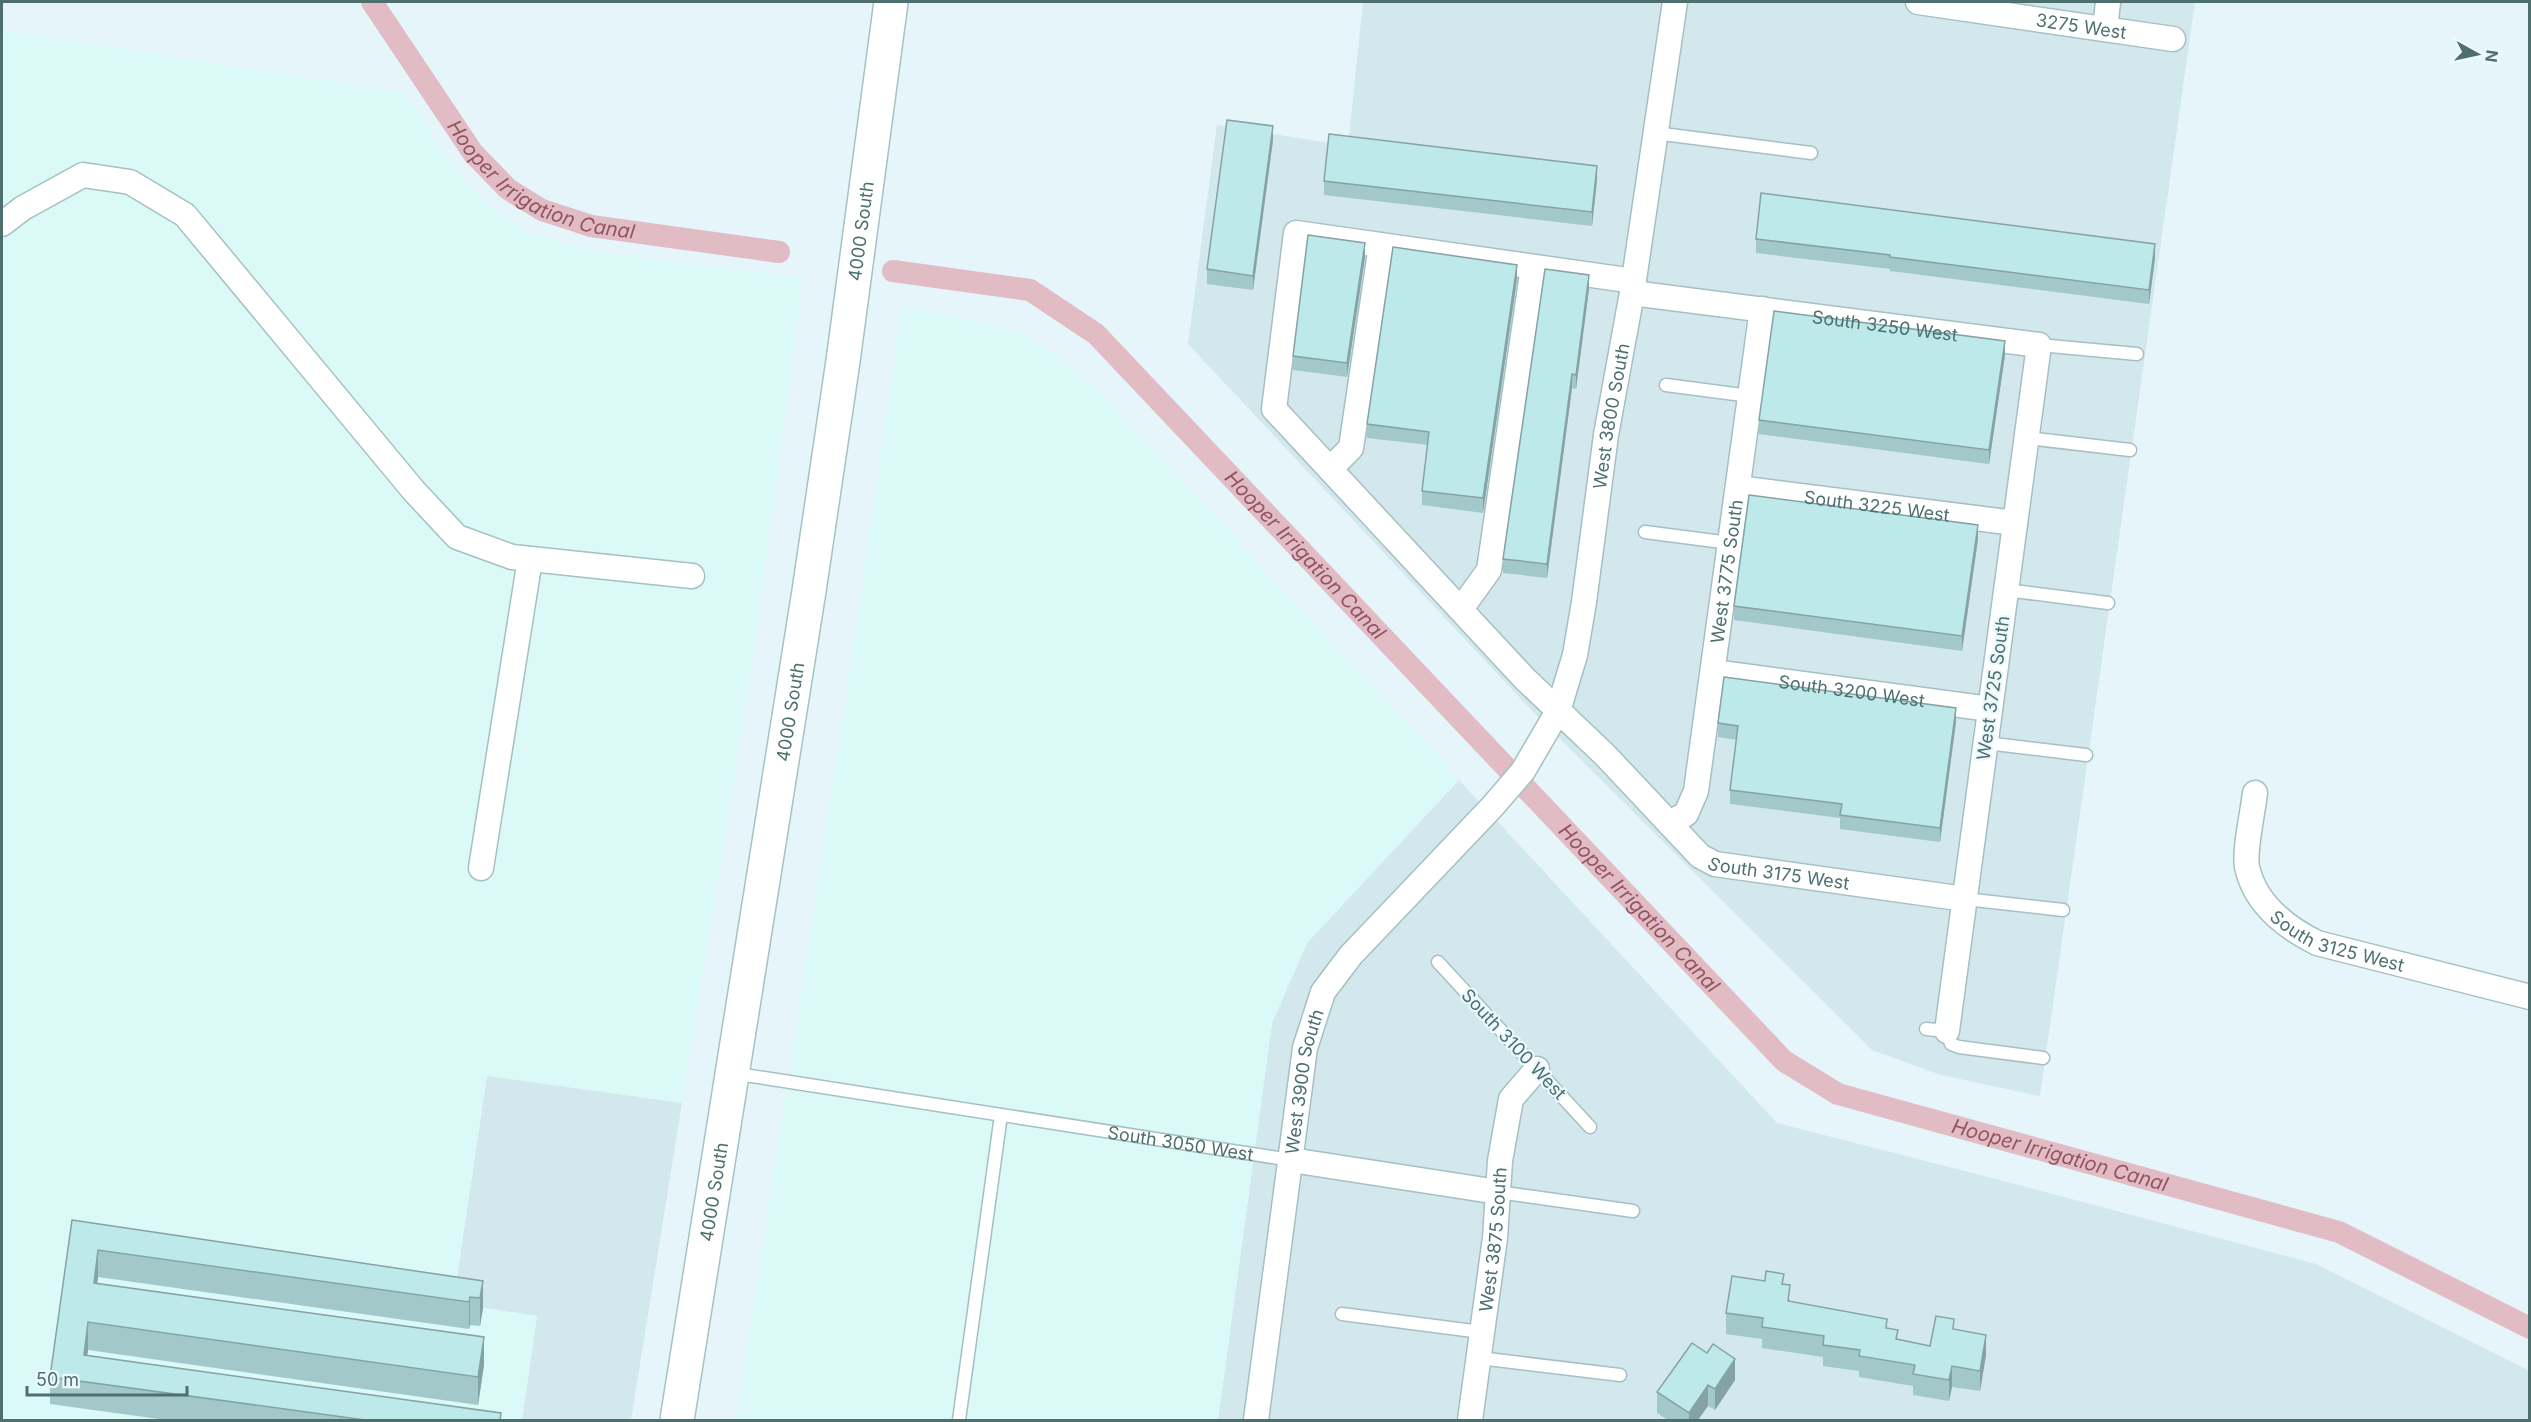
<svg xmlns="http://www.w3.org/2000/svg" width="2531" height="1422" viewBox="0 0 2531 1422" font-family="Inter,sans-serif">
<style>
.residential{fill:#d2e8ed}
.commercial{fill:#daf9f7}
.lines{fill:none;stroke-linecap:round;stroke-linejoin:round}
.canal{stroke:#e1bcc4;stroke-width:22}
.service-casing{stroke:#a5c0c2;stroke-width:15}
.minor-casing{stroke:#a5c0c2;stroke-width:27}
.secondary-casing{stroke:#a4c3c5;stroke-width:36}
.service{stroke:#fff;stroke-width:12}
.minor{stroke:#fff;stroke-width:24}
.secondary{stroke:#fff;stroke-width:33}
.wall{fill:#a3c8c9}
.shaded-wall{fill:#85a3a4}
.building{fill:#bee9ea;stroke:#85a3a4;stroke-width:1.5}
.labels{text-anchor:middle;dominant-baseline:central;stroke-width:4.5;stroke-linejoin:round;paint-order:stroke}
.street-label{font-size:18px;fill:#4d706f;stroke:#ebf9fd}
.water-label{font-size:20px;font-style:italic;fill:#945361;stroke:#ebf9fd}
</style>
<rect width="100%" height="100%" fill="#e5f5fa"/>
<!-- residential -->
<path class="residential" d="M1363 2H2195L2040 1096 1941 1075 1872 1050 1536 715 1188 344 1217 125 1348 146Z
M1459 780 1777 1123 2019 1185 2316 1264 2530 1371 2529 1420H1218L1272 1023 1307 943Z
M487 1075 682 1103 631 1420H522L537 1316 453 1304Z"/>
<!-- commercial -->
<path class="commercial" d="M2 30 405 93 450 164 488 204 531 233 585 250 803 278 752 667 682 1103 487 1076 453 1303 537 1316 522 1420H2Z
M902 306 1024 333 1090 382 1459 780 1307 943 1272 1023 1218 1420H736L850 671Z"/>
<g class="lines">
<!-- canal -->
<g class="canal">
<path id="s1" d="M372 2 473 153 508 189 542 210 591 226 779 252"/>
<path id="s2" d="M893 271 1030 290 1096 334 1784 1061 1838 1094 2339 1232 2530 1328"/>
</g>
<!-- service casing -->
<g class="service-casing">
<g id="service">
<path d="M1655 133 1811 153"/>
<path d="M2039 345 2137 354"/>
<path d="M1666 385 1750 396"/>
<path d="M2027 438 2130 450"/>
<path d="M1645 532 1730 543"/>
<path d="M2006 590 2108 603"/>
<path d="M1986 743 2086 755"/>
<path d="M1965 899 2063 910"/>
<path d="M1438 962 1590 1127"/>
<path d="M1926 1029 1947 1031 1951 1044 1959 1047 2043 1058"/>
<path id="s3" d="M732 1073 1291 1160"/>
<path d="M1498 1192 1633 1211"/>
<path d="M1342 1314 1481 1332"/>
<path d="M1479 1358 1620 1375"/>
<path d="M959 1420 1001 1115"/>
</g>
</g>
<!-- minor casing -->
<g class="minor-casing">
<g id="minor">
<path id="s4" d="M1918 2 2173 39"/>
<path d="M2105 29 2108 2"/>
<path d="M2 224 23 208 83 175 130 182 185 215 414 491 457 537 512 557 692 576"/>
<path id="s5" d="M1634 281 1296 233 1274 409 1525 679 1605 755 1700 856 1715 864 1965 899"/>
<path id="s6" d="M1632 293 2039 345 1947 1031"/>
<path d="M1330 469 1351 448 1381 245"/>
<path id="s7" d="M1738 488 2015 523"/>
<path d="M1461 609 1489 570 1533 267"/>
<path id="s8" d="M1713 672 1990 709"/>
<path id="s9" d="M2255 793C2253 811 2244 851 2247 867 2255 904 2285 927 2317 943L2530 997"/>
<path id="s10" d="M1669 823 1686 814 1696 791 1762 309"/>
<path d="M481 868 530 559"/>
<path d="M1291 1160 1498 1192"/>
<path id="s11" d="M1256 1420 1305 1048 1323 992 1351 955 1492 807 1523 771 1558 711 1575 655 1584 602 1606 435 1632 293 1675 2"/>
<path id="s12" d="M1470 1420 1495 1238 1500 1161 1511 1099 1537 1069"/>
</g>
</g>
<!-- secondary casing -->
<g class="secondary-casing">
<g id="secondary">
<path id="s13" d="M677 1420 809 591 843 361 891 2"/>
</g>
</g>
<!-- service -->
<use href="#service" class="service"/>
<!-- minor -->
<use href="#minor" class="minor"/>
<!-- secondary -->
<use href="#secondary" class="secondary"/>
</g>
<!-- wall -->
<path class="wall" d="M1273 140 1253 290 1207 284V269Z
M1597 180 1592 226 1324 195V181Z
M1756 239 2155 258 2149 304 1890 271V269L1756 253Z
M1365 257 1347 377 1293 370V356Z
M1517 279 1483 513 1422 505V491L1428 445 1367 438V424Z
M1589 289 1576 389 1572 388 1547 578 1503 573V559Z
M2005 355 1989 464 1759 434V420Z
M1978 539 1962 651 1734 620V606Z
M1956 722 1940 842 1840 829V818L1730 804V790L1737 740 1718 737V723Z
M72 1220 483 1281V1308L480 1326 470 1325 469 1329 98 1277 97 1283 484 1365 478 1405 88 1350 87 1355 501 1420H166L50 1404V1377Z
M1784 1285 1790 1301 1887 1328 1898 1339 1930 1346 1954 1329 1986 1355 1980 1391 1952 1387 1949 1401 1913 1395V1386L1859 1377V1371L1823 1366V1357L1762 1348V1339L1726 1334V1313Z
M1735 1380 1715 1410 1708 1406 1698 1420H1668L1657 1413V1392Z"/>
<!-- shaded-wall -->
<path class="shaded-wall" d="M1273 126V140L1253 290V276Z
M1597 166V180L1592 226V212Z
M1365 243V257L1347 377V363Z
M2155 244V258L2149 304V290Z
M1517 265V279L1483 513V498Z
M1589 275V289L1576 389V375Z
M2005 341V355L1989 464V450Z
M1572 374V388L1547 578V564Z
M1978 525V539L1962 651V636Z
M1956 708V722L1940 842V828Z
M98 1250V1277L94 1310V1283Z
M483 1281V1308L480 1326V1298Z
M470 1297V1325L469 1329V1302Z
M88 1322V1350L84 1382V1355Z
M1986 1335V1355L1980 1391V1371Z
M484 1337V1365L478 1405V1377Z
M1735 1359V1380L1715 1410V1389Z
M1952 1366V1387L1949 1401V1380Z
M1708 1385V1406L1698 1420H1689V1413Z"/>
<!-- building -->
<path class="building" d="M1227 120 1273 126 1253 276 1207 269Z
M1329 134 1597 166 1592 212 1324 181Z
M1761 193 2155 244 2149 290 1890 257V255L1756 239Z
M1308 235 1365 243 1347 363 1293 356Z
M1393 247 1517 265 1483 498 1422 491 1429 432 1367 424Z
M1545 269 1589 275 1576 375 1572 374 1547 564 1503 559Z
M1774 311 2005 341 1989 450 1759 420Z
M1749 495 1978 525 1962 636 1734 606Z
M1724 677 1956 708 1940 828 1840 815 1842 804 1730 790 1738 726 1718 723Z
M72 1220 483 1281 480 1298 470 1297 469 1302 98 1250 94 1283 484 1337 478 1377 88 1322 84 1355 501 1413 500 1420H365L50 1377Z
M1766 1271 1784 1274 1782 1284 1790 1285 1788 1301 1887 1319 1886 1328 1898 1330 1896 1339 1930 1346 1936 1316 1954 1319 1953 1329 1986 1335 1980 1371 1952 1366 1949 1380 1913 1374 1915 1365 1859 1356 1860 1350 1823 1345 1824 1336 1762 1327 1763 1318 1726 1313 1732 1276 1765 1281Z
M1692 1343 1707 1353 1713 1344 1735 1359 1715 1389 1708 1385 1689 1413 1657 1392Z"/>
<g class="labels">
<!-- street labels -->
<g class="street-label">
<text stroke="none"><textPath href="#s4" startOffset="165">3275 West</textPath></text>
<text stroke="none"><textPath href="#s13" startOffset="1203">4000 South</textPath></text>
<text stroke="none"><textPath href="#s6" startOffset="255">South 3250 West</textPath></text>
<text stroke="none"><textPath href="#s11" startOffset="1102">West 3800 South</textPath></text>
<text stroke="none"><textPath href="#s7" startOffset="140">South 3225 West</textPath></text>
<text stroke="none"><textPath href="#s10" startOffset="266">West 3775 South</textPath></text>
<text transform="translate(1993 688) rotate(-82)">West 3725 South</text>
<text stroke="none"><textPath href="#s8" startOffset="140">South 3200 West</textPath></text>
<text stroke="none"><textPath href="#s13" startOffset="717">4000 South</textPath></text>
<text stroke="none"><textPath href="#s5" startOffset="1218">South 3175 West</textPath></text>
<text stroke="none"><textPath href="#s9" startOffset="200">South 3125 West</textPath></text>
<text transform="translate(1514 1044) rotate(47)">South 3100 West</text>
<text stroke="none"><textPath href="#s11" startOffset="342">West 3900 South</textPath></text>
<text stroke="none"><textPath href="#s3" startOffset="454">South 3050 West</textPath></text>
<text stroke="none"><textPath href="#s13" startOffset="231">4000 South</textPath></text>
<text stroke="none"><textPath href="#s12" startOffset="182">West 3875 South</textPath></text>
</g>
<!-- water labels -->
<g class="water-label">
<text stroke="none"><textPath href="#s1" startOffset="256">Hooper Irrigation Canal</textPath></text>
<text stroke="none"><textPath href="#s2" startOffset="522">Hooper Irrigation Canal</textPath></text>
<text stroke="none"><textPath href="#s2" startOffset="1008">Hooper Irrigation Canal</textPath></text>
<text stroke="none"><textPath href="#s2" startOffset="1512">Hooper Irrigation Canal</textPath></text>
</g>
</g>
<!-- border -->
<rect width="2531" height="1422" fill="none" stroke="#4d706f" stroke-width="6"/>
<!-- north arrow -->
<g transform="translate(2477 54) rotate(98)" stroke="#ebf9fd" stroke-width="4.5" paint-order="stroke">
<path d="M0-4.5L10 22L0 15L-10 22Z" fill="#4d706f"/>
<text y="-9" font-size="16" font-weight="bold" text-anchor="middle" fill="#4d706f">N</text>
</g>
<!-- scale -->
<path d="M27 1386v9h160v-9" fill="none" stroke="#4d706f" stroke-width="3"/>
<text x="36" y="1386" font-size="18" fill="#4d706f" stroke="#ebf9fd" stroke-width="4.5" paint-order="stroke">50 m</text>
</svg>
